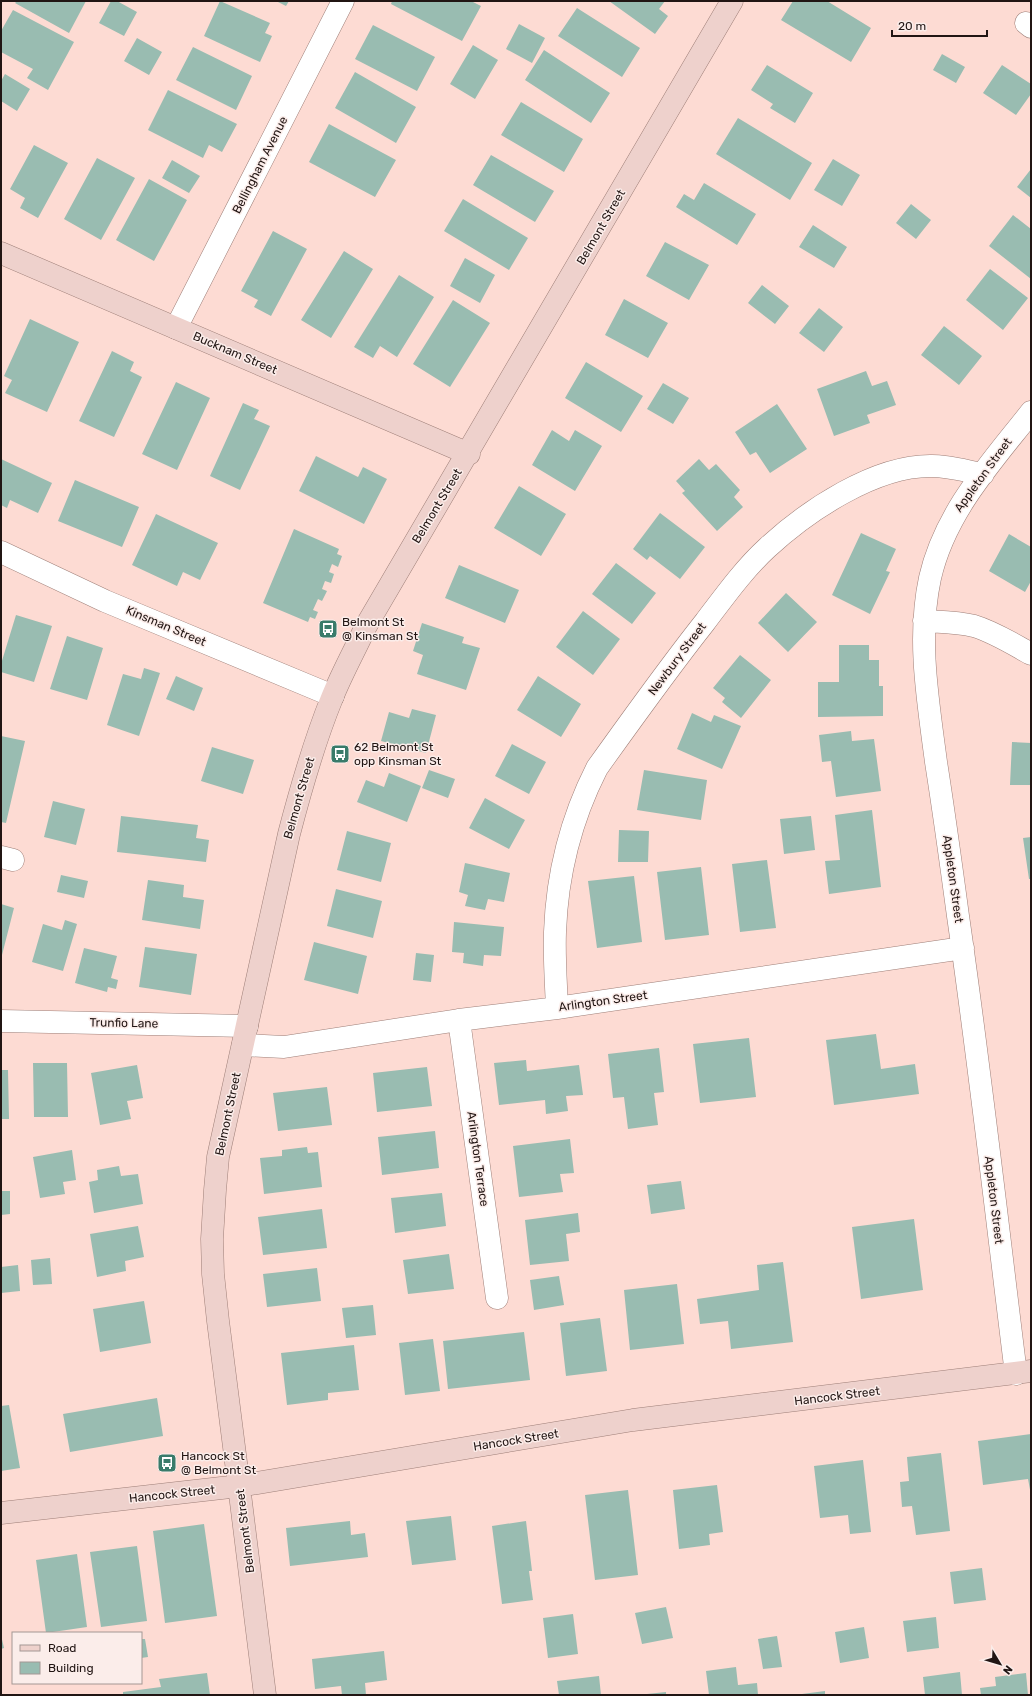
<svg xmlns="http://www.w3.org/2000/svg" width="1032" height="1696" viewBox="0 0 1032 1696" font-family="Rubik,sans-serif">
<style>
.building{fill:#99bcb1}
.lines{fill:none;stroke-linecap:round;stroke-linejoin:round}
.street-casing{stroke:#9e7f78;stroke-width:23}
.secondary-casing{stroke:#9e7f78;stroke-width:23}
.street{stroke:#fff;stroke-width:22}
.secondary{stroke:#eed1cc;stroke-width:22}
.labels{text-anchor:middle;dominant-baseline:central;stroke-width:3;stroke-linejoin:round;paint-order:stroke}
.street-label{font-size:12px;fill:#211513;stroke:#fbedea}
.poi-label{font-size:12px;fill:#211513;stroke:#fbedea;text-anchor:start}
</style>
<rect width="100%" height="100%" fill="#fddbd3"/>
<!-- building -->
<path class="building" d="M17 1H86L69 33 15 3Z
M111 1H117L137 12 124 36 99 23Z
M220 1 270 23 265 33 272 36 260 62 204 36Z
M276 1H289L286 6Z
M392 1H471L481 6 462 41 391 4Z
M609 1H665L659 9 668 16 655 34Z
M793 1H827L871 28 851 62 781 20Z
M577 8 640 48 622 77 558 36Z
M13 10 74 42 48 90 27 78 33 69 1 52V31Z
M519 24 545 38 532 63 506 49Z
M373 25 435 57 417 91 355 59Z
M137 38 162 52 149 75 124 61Z
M473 45 498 60 475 99 450 84Z
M193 47 252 76 236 110 176 80Z
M544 50 610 93 591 123 525 80Z
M942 54 965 67 956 83 933 70Z
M767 65 813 93 795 123 770 108 773 104 751 90Z
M1002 65 1031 84V94L1016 115 983 93Z
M355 72 416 107 396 143 335 108Z
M5 74 30 89 17 111 1 101V81Z
M168 90 237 124 222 152 209 145 203 158 148 130Z
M521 102 583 139 564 172 501 135Z
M738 118 812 163 790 200 716 154Z
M329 124 396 160 375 197 309 162Z
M34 145 68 163 38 218 20 208 25 198 10 189Z
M491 155 554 191 535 222 473 185Z
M97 158 135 178 101 240 64 219Z
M833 159 860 175 842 206 814 190Z
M172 160 200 176 189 193 162 178Z
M1031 169V198L1017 187Z
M149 179 187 200 154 261 116 240Z
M704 183 756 214 737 245 676 207 684 194 694 200Z
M463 199 528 238 509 270 444 231Z
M911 204 931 220 916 239 896 223Z
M1013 215 1031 229V279L989 246Z
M813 225 847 247 834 268 799 247Z
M273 231 307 249 271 316 254 307 258 300 241 291Z
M665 242 709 265 689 300 646 276Z
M344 251 373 269 331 338 301 320Z
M465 258 495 275 480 303 450 286Z
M990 269 1028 298 1003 330 966 300Z
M399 275 434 297 397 357 380 346 373 358 354 347Z
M762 285 789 306 775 324 748 303Z
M624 299 668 323 648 358 605 335Z
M453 300 490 323 450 387 413 364Z
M819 308 843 327 824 352 799 333Z
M30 319 79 342 47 412 5 393 12 380 4 376Z
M944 326 982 356 959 385 921 355Z
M112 351 134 362 130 371 142 377 114 437 79 421Z
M586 362 643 396 621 432 565 398Z
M866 371 872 386 887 381 896 405 867 415 870 423 834 436 817 389Z
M176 382 210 398 177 470 142 454Z
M663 383 689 398 673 424 647 409Z
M243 403 259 410 254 419 270 426 240 490 210 476Z
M777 404 807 449 770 473 756 452 750 455 735 432Z
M552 430 569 441 575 430 602 446 575 491 532 465Z
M316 456 358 477 363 467 387 479 364 524 299 491Z
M1 459 52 483 38 513 10 500 7 508 1 505Z
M699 459 709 470 716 464 740 490 734 497 743 507 717 531 682 493 685 491 676 481Z
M75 480 139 507 122 547 58 521Z
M519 486 566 514 541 556 494 528Z
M660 513 705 547 680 579 650 556 647 560 633 549Z
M156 514 218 543 200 580 183 572 177 586 132 565Z
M294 529 339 549 337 554 342 556 338 567 332 564 329 572 334 574 331 583 325 581 322 589 327 591 322 601 318 599 313 610 318 612 315 619 310 617 308 622 263 603Z
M861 533 896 549 886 571 890 572 870 614 832 595Z
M1009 534 1031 547V581L1025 592 989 571Z
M616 563 656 593 632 624 592 594Z
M459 565 519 590 505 623 445 598Z
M786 593 817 622 788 652 758 623Z
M583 611 620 639 593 675 556 647Z
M16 615 52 626 34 682 1 672V664Z
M422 623 464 637 462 643 480 648 466 690 417 674 423 655 413 651Z
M67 636 103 648 87 700 50 689Z
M839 645H869V660H879V686H883V716L818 717V682H839Z
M740 655 771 680 741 718 722 702 725 698 713 688Z
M144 668 160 673 139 736 107 725 123 674 141 679Z
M176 676 203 688 194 711 166 699Z
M538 676 581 704 561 737 517 710Z
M412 709 436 715 426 753 381 741 389 712 409 718Z
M692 713 711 722 714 715 741 726 722 769 677 749Z
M851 731 852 741 874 739 881 791 836 797 831 761 822 762 819 735Z
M1 736 25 741 6 823 1 822Z
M1012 742 1031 743V785H1010Z
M512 744 546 762 529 794 495 776Z
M212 747 254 760 243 794 201 781Z
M429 770 455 779 448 798 422 788Z
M644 770 707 780 701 820 637 810Z
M389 773 421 786 407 822 357 802 366 780 384 787Z
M485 798 525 820 509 849 469 828Z
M53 801 85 809 76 845 44 837Z
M872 810 881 887 829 894 825 861 840 860 835 815Z
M121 816 198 825 196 838 209 840 206 862 117 852Z
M811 816 815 850 784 854 780 819Z
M619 830 649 831 648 862H618Z
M347 831 391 843 381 882 337 870Z
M1031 837V879H1029L1023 838Z
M767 860 776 928 740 932 732 864Z
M465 863 510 873 504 902 488 899 485 910 465 906 468 895 459 892Z
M701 867 709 935 665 940 657 872Z
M61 875 88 881 84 898 57 892Z
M634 876 642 942 597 948 588 881Z
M148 880 184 885 183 897 204 900 200 929 142 920Z
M336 889 382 901 373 938 327 926Z
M1 904 14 908 2 955H1Z
M65 920 77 924 63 971 32 962 43 924 62 930Z
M454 922 504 927 501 956 484 955 483 966 463 963 464 953 452 952Z
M314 942 367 956 358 994 304 980Z
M145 947 197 954 191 995 139 987Z
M84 948 117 956 111 978 118 980 116 989 108 987 107 992 75 983Z
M416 953 434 955 431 982 413 980Z
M876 1034 881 1069 915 1064 919 1094 834 1105 826 1040Z
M749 1038 756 1097 700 1103 693 1044Z
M659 1048 664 1092 654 1093 658 1125 628 1129 624 1097 613 1098 608 1054Z
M526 1060 527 1071 579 1065 583 1095 566 1096 568 1111 546 1114 545 1100 499 1105 494 1063Z
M33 1063H67L68 1117H34Z
M137 1065 143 1098 127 1101 131 1119 100 1125 91 1073Z
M427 1067 432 1106 377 1112 373 1073Z
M1 1070H8L9 1119H1Z
M327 1087 332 1125 278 1131 273 1093Z
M435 1131 439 1168 382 1175 378 1137Z
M570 1139 574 1173 560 1174 563 1192 519 1197 513 1146Z
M307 1147 308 1153 318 1152 322 1187 264 1194 260 1158 282 1156V1150Z
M72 1150 76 1180 63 1182 65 1194 40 1198 33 1157Z
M119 1166 121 1176 138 1174 143 1204 94 1213 89 1182 98 1180 97 1170Z
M681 1181 685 1209 651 1214 647 1185Z
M1 1191H10V1214L1 1215Z
M442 1193 446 1226 395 1233 391 1198Z
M322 1209 327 1248 263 1255 258 1217Z
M578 1213 580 1232 566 1234 569 1261 530 1265 525 1220Z
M914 1219 923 1290 861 1299 852 1227Z
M138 1226 144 1257 125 1261 126 1271 97 1277 90 1234Z
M449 1254 454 1289 408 1294 403 1260Z
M50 1258 52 1284 33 1285 31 1260Z
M783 1262 793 1342 731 1349 728 1321 700 1324 697 1299 759 1290 757 1265Z
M18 1265 20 1291 1 1293V1267Z
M317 1268 321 1301 267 1307 263 1274Z
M559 1276 564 1305 534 1310 530 1280Z
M677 1284 684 1344 630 1350 624 1290Z
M144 1301 151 1343 100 1352 93 1309Z
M373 1305 376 1335 346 1338 342 1308Z
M600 1318 607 1371 566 1376 560 1323Z
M524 1332 530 1380 448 1389 443 1341Z
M433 1339 440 1391 405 1395 399 1343Z
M354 1345 359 1390 328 1393V1400L287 1405 281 1353Z
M157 1398 163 1436 70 1452 63 1414Z
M9 1405 20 1468 1 1471V1406Z
M1031 1434V1495L1028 1479 983 1485 978 1441Z
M941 1453 950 1531 916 1535 912 1506 902 1507 900 1482 909 1481 907 1457Z
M863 1460 871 1532 850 1534 848 1515 820 1518 814 1466Z
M717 1485 723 1532 709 1534 710 1545 679 1549 673 1490Z
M628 1490 638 1575 595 1580 585 1495Z
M451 1516 456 1560 412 1565 406 1521Z
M350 1521 351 1535 365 1533 368 1557 290 1566 286 1528Z
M526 1521 532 1571H529L533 1600 502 1604 492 1526Z
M204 1524 217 1616 165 1623 153 1531Z
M137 1546 147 1621 101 1627 90 1552Z
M77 1554 87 1627 46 1633 36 1560Z
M982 1568 986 1600 954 1604 950 1572Z
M666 1607 673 1638 642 1644 635 1613Z
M573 1614 578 1654 548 1658 543 1618Z
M936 1617 939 1648 907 1652 903 1621Z
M864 1627 869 1658 840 1663 835 1632Z
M1 1635 4 1648 1 1649Z
M777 1636 782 1667 763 1669 758 1639Z
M141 1639H145L148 1657 141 1658Z
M384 1651 387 1680 365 1683 366 1695H342L341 1686 315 1689 312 1659Z
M736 1667 738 1685 757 1683 758 1695H709L706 1671Z
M960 1672 962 1695H925L923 1677Z
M207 1673 210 1695H123V1692L161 1687 159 1679Z
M1026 1673 1028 1695H981L980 1688 996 1686 995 1677Z
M599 1676 601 1695H559L557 1681Z
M825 1691V1695H802V1694Z
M666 1692V1695H647V1694Z"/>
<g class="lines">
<!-- street casing -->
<g class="street-casing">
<path id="street" d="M1026 23 1031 27
M176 328 343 1
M1 552 105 601 333 696
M924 621C941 622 958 622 974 626 994 632 1013 644 1031 654
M1 857 13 860
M557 1008C556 983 554 957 555 932 557 875 571 819 597 768 632 719 667 670 705 622 724 597 744 569 767 548 807 511 875 465 932 466 948 466 966 471 983 474
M459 1020 497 1298
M1 1021 247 1026
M243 1045 284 1047 459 1020 557 1008 963 948
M1016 1374C997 1221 980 1068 958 916 951 864 944 813 936 762 928 701 917 638 930 578 945 512 991 463 1031 412"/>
</g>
<!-- secondary casing -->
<g class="secondary-casing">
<path id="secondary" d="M1 253 469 454
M1 1513 239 1486 633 1420 1031 1371
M265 1695 239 1486 218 1321 213 1274 212 1239 215 1190 218 1157 289 834C301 788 314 742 332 698 342 673 355 650 366 626L732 1"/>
</g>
<!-- street -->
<use href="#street" class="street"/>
<!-- secondary -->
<use href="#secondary" class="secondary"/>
</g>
<!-- icons -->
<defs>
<g id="bus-square" transform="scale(1)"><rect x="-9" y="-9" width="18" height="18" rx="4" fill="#397b6a" stroke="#fbedea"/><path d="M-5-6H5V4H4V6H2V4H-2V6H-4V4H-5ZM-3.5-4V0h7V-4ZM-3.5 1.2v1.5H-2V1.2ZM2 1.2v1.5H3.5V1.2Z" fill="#fff"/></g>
</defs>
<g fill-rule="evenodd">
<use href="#bus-square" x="328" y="629"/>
<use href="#bus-square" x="340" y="754"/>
<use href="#bus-square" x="167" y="1463"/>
</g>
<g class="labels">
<!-- street labels -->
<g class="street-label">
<text transform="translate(260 165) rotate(-63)">Bellingham Avenue</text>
<text transform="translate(601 227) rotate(-60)">Belmont Street</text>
<text transform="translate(235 353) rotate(23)">Bucknam Street</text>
<text transform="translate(983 475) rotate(-54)">Appleton Street</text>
<text transform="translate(437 506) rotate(-59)">Belmont Street</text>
<text transform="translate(166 626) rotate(23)">Kinsman Street</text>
<text transform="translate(677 659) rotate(-53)">Newbury Street</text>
<text transform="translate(299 798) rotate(-74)">Belmont Street</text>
<text transform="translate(953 879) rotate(82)">Appleton Street</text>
<text transform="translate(603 1001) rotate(-8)">Arlington Street</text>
<text transform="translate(124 1023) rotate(1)">Trunfio Lane</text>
<text transform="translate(228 1114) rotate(-78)">Belmont Street</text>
<text transform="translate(478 1159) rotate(82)">Arlington Terrace</text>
<text transform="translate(994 1200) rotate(83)">Appleton Street</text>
<text transform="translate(837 1396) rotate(-7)">Hancock Street</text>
<text transform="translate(516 1440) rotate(-9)">Hancock Street</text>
<text transform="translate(172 1494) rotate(-6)">Hancock Street</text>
<text transform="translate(245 1531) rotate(-97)">Belmont Street</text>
</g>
<!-- poi labels -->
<g class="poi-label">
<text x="342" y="622">Belmont St<tspan x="342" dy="14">@ Kinsman St</tspan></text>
<text x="354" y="747">62 Belmont St<tspan x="354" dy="14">opp Kinsman St</tspan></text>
<text x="181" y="1456">Hancock St<tspan x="181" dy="14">@ Belmont St</tspan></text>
</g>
</g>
<!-- border -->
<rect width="1032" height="1696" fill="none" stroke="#211513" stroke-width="4"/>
<!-- legend -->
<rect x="12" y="1632" width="130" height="52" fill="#fbedea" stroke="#a49794"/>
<rect x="20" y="1645" width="20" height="6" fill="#eed1cc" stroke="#a49794"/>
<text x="48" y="1652" font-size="12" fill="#211513">Road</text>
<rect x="20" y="1662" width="20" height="12" fill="#99bcb1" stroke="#a49794"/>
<text x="48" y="1672" font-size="12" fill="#211513">Building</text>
<!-- north arrow -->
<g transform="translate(1000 1664) rotate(128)" stroke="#fbedea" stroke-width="3" paint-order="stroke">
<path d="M0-3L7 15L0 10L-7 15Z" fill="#211513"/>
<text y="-6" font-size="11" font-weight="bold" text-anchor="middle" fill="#211513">N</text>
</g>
<!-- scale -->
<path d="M892 30v6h95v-6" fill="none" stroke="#211513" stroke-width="2"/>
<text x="898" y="30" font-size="12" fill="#211513" stroke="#fbedea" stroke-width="3" paint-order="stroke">20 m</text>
</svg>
